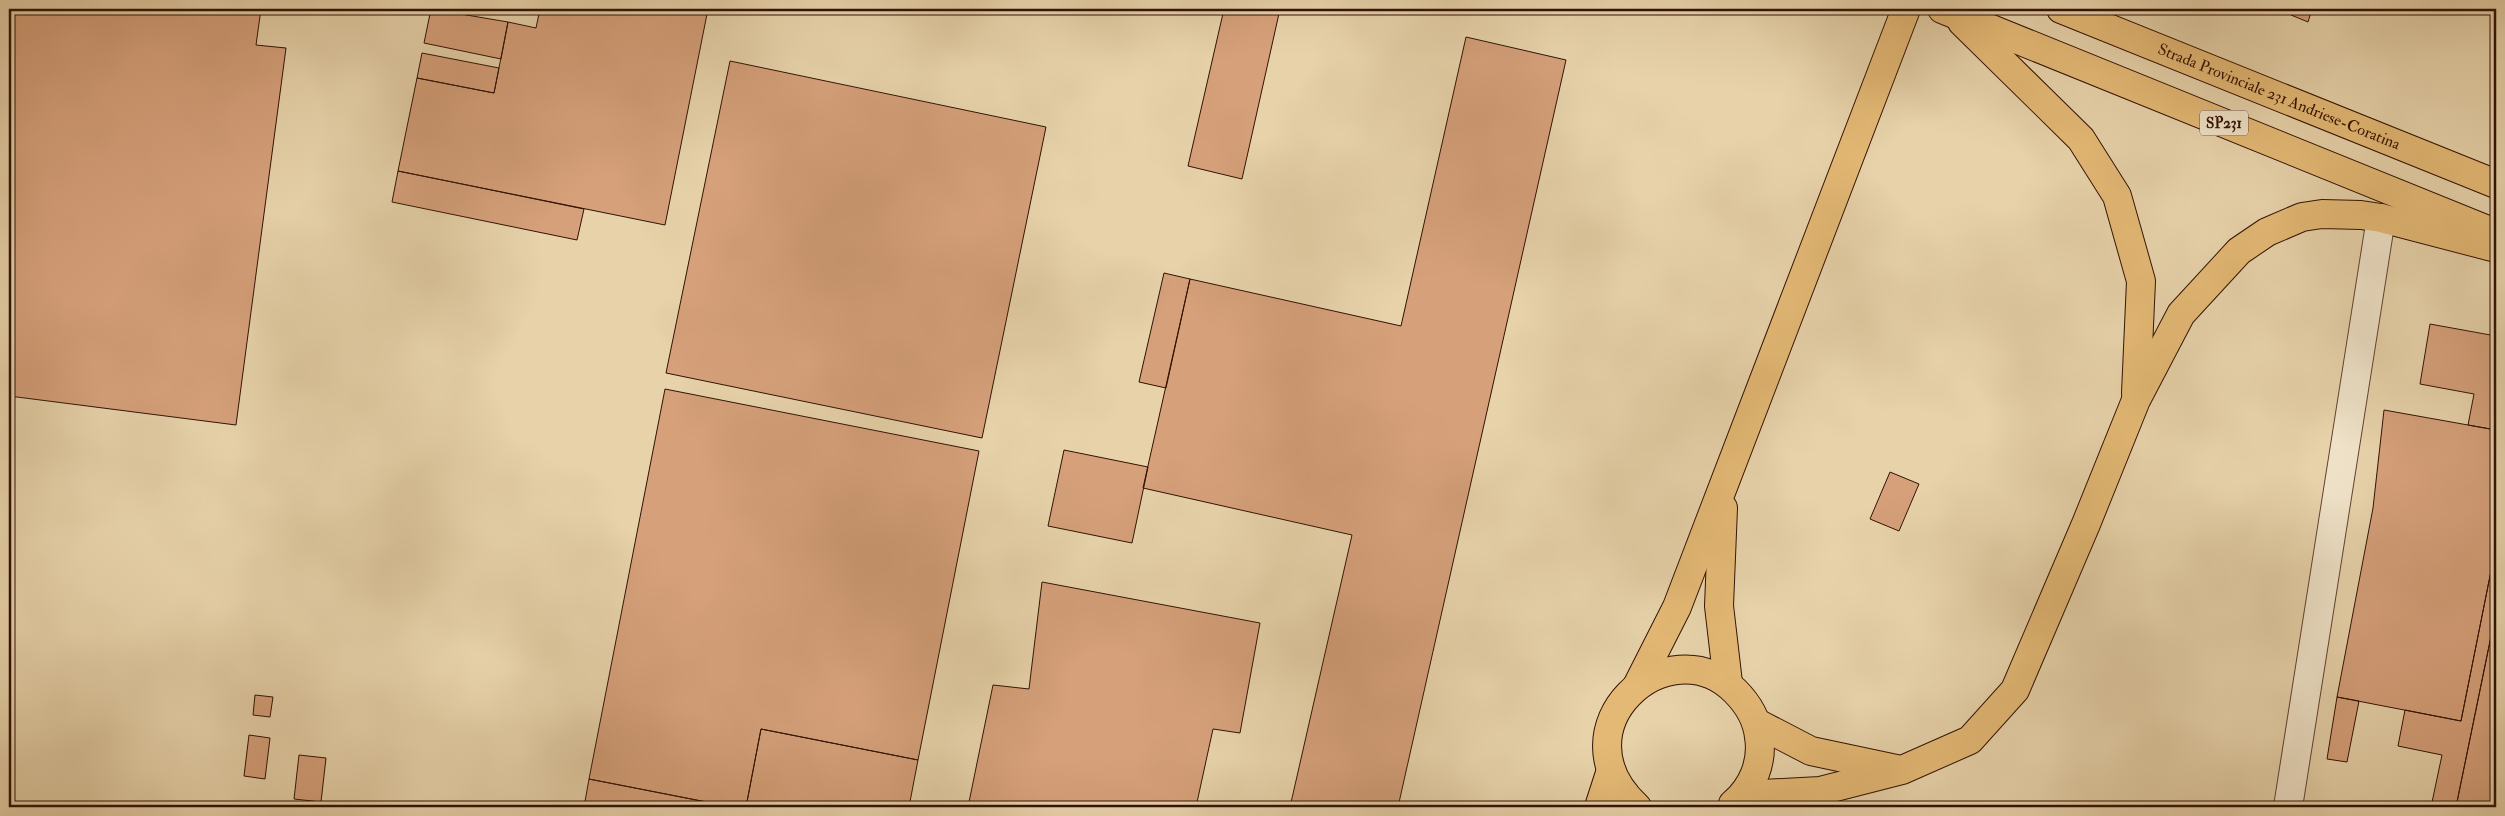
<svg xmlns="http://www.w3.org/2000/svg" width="2505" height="816" viewBox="0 0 2505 816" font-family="'IM FELL Double Pica',serif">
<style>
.building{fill:#d5a07a;stroke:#321204}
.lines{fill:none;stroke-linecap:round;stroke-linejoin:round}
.minor-casing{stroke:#5f422e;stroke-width:30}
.major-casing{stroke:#321204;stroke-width:30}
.minor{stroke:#efe2c8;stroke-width:28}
.major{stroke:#e4b975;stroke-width:28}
.labels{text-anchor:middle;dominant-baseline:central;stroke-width:4;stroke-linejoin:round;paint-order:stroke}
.shield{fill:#efe2c8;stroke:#6b503f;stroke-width:1}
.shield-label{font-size:15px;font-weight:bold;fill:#321204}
.street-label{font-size:16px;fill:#321204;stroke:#efe2c8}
</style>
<rect width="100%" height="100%" fill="#e7d2aa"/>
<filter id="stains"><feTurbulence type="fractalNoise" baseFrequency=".004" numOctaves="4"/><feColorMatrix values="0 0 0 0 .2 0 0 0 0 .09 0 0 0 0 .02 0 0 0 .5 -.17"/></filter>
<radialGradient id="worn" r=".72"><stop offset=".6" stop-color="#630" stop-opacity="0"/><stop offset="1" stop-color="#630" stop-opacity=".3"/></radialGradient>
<!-- building -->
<path class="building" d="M9 9H261L256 45 286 48 236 425 9 396Z
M431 9 508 22 501 59 424 43Z
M462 9H486L485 14Z
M540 9H708L665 225 398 171 417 78 494 93 508 22 536 28Z
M1224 9H1280L1242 179 1188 166Z
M2293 9H2312L2308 22 2291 15Z
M1466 37 1566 60 1398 807H1290L1352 535 1143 488 1190 279 1401 326Z
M422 53 499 68 494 93 417 78Z
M730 61 1046 127 982 438 666 373Z
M398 171 584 209 577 240 392 202Z
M1164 273 1190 279 1166 388 1139 382Z
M2430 324 2496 336V430L2468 425 2474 394 2420 384Z
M665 389 979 451 918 760 761 729 746 807H732L589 779Z
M2384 410 2496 430V546L2461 721 2337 697 2373 508Z
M1064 450 1148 467 1132 543 1048 526Z
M1890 472 1919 484 1899 531 1870 519Z
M2496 546V612L2456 807H2431L2442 755 2398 746 2405 710 2461 721Z
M1042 582 1260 623 1240 733 1213 729 1196 807H968L993 685 1029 689Z
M2496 612V807H2456Z
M255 695 273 697 270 717 253 715Z
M2337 697 2359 701 2347 762 2327 759Z
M761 729 918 760 909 807H746Z
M249 735 270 738 265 779 244 776Z
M299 755 326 758 321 802 294 799Z
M589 779 732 807H584Z"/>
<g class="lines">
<!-- minor casing -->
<g class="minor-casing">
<path id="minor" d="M2288 807 2381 218"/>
</g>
<!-- major casing -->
<g class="major-casing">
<g id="major">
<path d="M1942 9 2490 231"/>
<path id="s1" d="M2061 9 2496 184"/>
<path d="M1962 22 2081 139 2117 196 2141 281 2136 393"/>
<path d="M1723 508 1719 606 1728 683"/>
<path d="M1637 686 1677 607 1906 9"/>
<path d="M1757 723 1811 751 1896 769"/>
<path d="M1743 795 1820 791 1902 770 1970 740 2015 690 2086 524 2136 400 2181 314 2239 251 2267 232 2302 217 2322 214 2361 215 2381 218 2496 248"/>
<path d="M1599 807 1611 770"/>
<path d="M1637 807C1552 728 1668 624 1735 691 1748 704 1757 718 1759 737 1763 762 1753 787 1733 804"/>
</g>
</g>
<!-- minor -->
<use href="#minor" class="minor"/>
<!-- major -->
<use href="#major" class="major"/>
</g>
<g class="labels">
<!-- shield labels -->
<rect class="shield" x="2200" y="110.5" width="48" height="25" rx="4"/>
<g class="shield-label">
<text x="2224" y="123">SP231</text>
</g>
<!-- street labels -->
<g class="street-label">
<text stroke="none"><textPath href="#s1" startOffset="235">Strada Provinciale 231 Andriese-Coratina</textPath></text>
</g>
</g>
<!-- margin -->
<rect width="2505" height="816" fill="none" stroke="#e7d2aa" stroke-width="30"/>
<rect x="10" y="10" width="2485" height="796" fill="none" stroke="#321204" stroke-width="2.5"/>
<rect x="15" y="15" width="2475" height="786" fill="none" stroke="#321204"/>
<rect width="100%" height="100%" filter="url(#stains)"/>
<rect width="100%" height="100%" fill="url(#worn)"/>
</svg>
